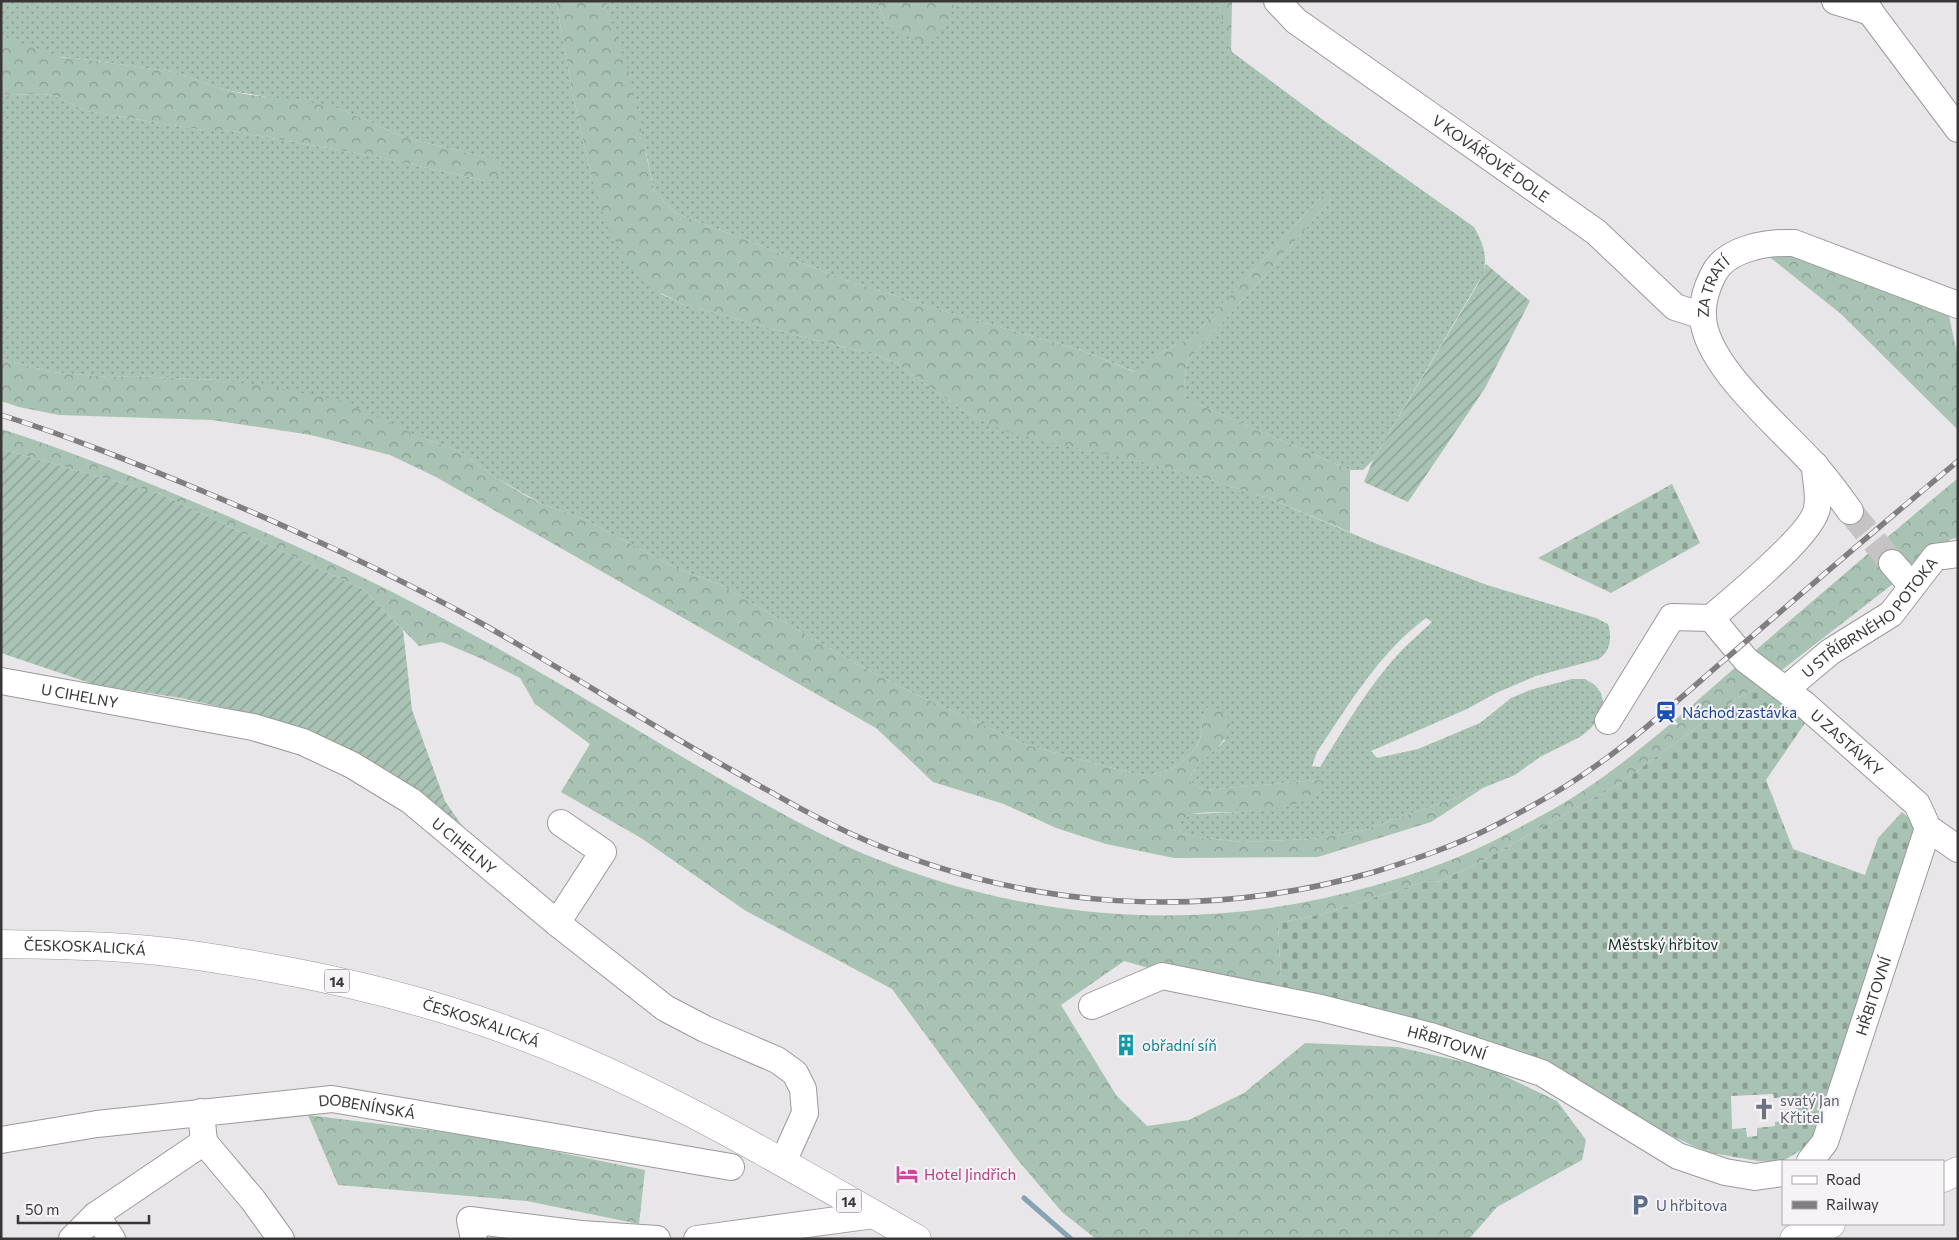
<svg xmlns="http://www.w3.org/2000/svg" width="1959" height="1240" viewBox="0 0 1959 1240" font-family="Commissioner,sans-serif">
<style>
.grass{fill:url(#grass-dots);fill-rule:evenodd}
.forest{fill:url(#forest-crowns)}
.cemetery{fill:url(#cemetery-stones);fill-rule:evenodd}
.garden{fill:url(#garden-furrows)}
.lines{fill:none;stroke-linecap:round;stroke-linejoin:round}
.stream{stroke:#85a3b3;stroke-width:5}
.minor-tunnel{stroke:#c6c3c5;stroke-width:26;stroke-dasharray:26 13;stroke-linecap:butt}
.minor-casing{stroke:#9c999b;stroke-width:28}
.major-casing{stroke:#9c999b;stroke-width:29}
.minor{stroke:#fff;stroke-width:26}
.major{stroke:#fff;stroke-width:28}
.rail-casing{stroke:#807e7f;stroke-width:5.5}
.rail{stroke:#f6f3f6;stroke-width:4;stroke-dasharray:11;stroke-linecap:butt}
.labels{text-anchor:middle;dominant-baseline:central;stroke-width:4;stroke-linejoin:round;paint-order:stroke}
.shield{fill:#f6f3f6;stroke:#716f70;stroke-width:1}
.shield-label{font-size:14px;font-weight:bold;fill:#383637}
.street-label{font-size:15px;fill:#383637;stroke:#f6f3f6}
.transit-label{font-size:15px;fill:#164399;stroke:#f6f3f6;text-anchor:start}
.park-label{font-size:15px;fill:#103423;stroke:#f6f3f6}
.culture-label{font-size:15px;fill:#0d838f;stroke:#f6f3f6;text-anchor:start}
.worship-label{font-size:15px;fill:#5b616d;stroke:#f6f3f6;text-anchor:start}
.hotel-label{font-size:15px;fill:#b23c85;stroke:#f6f3f6;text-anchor:start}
.service-label{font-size:15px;fill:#4e5e75;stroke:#f6f3f6;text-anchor:start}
</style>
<defs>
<pattern id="grass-dots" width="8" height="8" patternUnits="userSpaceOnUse" patternTransform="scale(1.25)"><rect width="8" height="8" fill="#a8c2b3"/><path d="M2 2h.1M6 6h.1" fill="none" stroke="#8a9e92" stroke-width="1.8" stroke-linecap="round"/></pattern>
<pattern id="forest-crowns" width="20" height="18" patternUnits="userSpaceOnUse" patternTransform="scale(1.25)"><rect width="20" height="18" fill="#a8c2b3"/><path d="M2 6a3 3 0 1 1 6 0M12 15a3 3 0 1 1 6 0" fill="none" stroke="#8a9e92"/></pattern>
<pattern id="cemetery-stones" width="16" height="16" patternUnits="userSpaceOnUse" patternTransform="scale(1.25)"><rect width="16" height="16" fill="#a8c2b3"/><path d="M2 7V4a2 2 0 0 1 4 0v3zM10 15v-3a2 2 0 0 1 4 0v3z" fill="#8a9e92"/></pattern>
<pattern id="garden-furrows" width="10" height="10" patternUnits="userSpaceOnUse" patternTransform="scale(1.25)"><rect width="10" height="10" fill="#a8c2b3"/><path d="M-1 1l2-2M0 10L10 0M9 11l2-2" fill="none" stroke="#8a9e92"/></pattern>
</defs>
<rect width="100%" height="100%" fill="#e9e6e9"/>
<!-- grass -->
<path class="grass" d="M1 1H556L573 96 592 179 661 294 682 304 791 334 878 355 899 365 955 405 978 419 1197 476 1268 498 1377 544 1487 585 1596 618 1608 624C1612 638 1611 650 1599 659L1536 676 1496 693 1467 709 1371 751 1377 758 1418 749 1480 723 1511 698 1530 690 1572 679H1585L1595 685 1601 693 1603 701 1599 717 1591 728 1580 737 1540 757 1515 775 1483 788 1365 830 1312 839 1243 842 1189 836 1179 830V821L1191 814 1243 812 1285 806 1308 799 1318 780 1204 790 1192 783 1189 778 1202 761 1225 741 1210 705C1197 720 1205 727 1199 741 1197 747 1192 752 1187 757 1172 773 1157 775 1135 774L1027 745 913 693 851 661 721 585 674 567 582 518 544 505 495 477 459 451 423 438 217 380 134 376 109 377 52 372 1 359V92L9 95 43 94 55 96 86 111 203 130H225L379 157 486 181 489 158 406 138 341 109 225 90 174 72 75 58C50 58 24 44 1 36ZM1426 618 1432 622C1422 631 1411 641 1401 651 1369 685 1345 727 1320 767L1312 766 1317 752C1350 703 1378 654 1426 618Z
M608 1H877L887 27 954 8 953 1H1217L1232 52 1322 119 1474 227C1483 243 1488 256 1483 274L1373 460 1363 470H1350L1186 399 1184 385 1187 361 1261 280 1331 199V192L1322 196 1190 339 1163 351 1135 372 1081 350 957 315 839 278 752 242 675 213 654 191 647 156 606 6Z"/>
<!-- forest -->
<path class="forest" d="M556 1H608L606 6 629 73 654 191 675 213 752 242 839 278 957 315 1081 350 1134 372 1163 351 1190 339 1322 196 1325 193 1331 192V199L1261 280 1187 361 1184 385 1186 399 1350 470V532L1268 498 1197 476 1122 457 1037 440 1003 430 978 419 955 405 899 365 878 355 791 334 682 304 649 287 639 277 623 255 607 226 592 179 573 96Z
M877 1H953L954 8 934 41 921 42 887 27Z
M1217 1H1232L1231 52Z
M1 36 64 58H75L174 72 225 90 250 95 300 100 341 109 406 138 489 158 500 164 501 172 495 178 486 181 379 157 225 130H203L86 111 55 96 43 94 9 95 1 92Z
M1767 255 1806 256 1948 311 1958 358V430L1841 314Z
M1 359 52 372 109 377 134 376 217 380 272 387 342 401 423 438 459 451 495 477 528 497 544 505 582 518 674 567 721 585 851 661 913 693 1027 745 1135 774C1157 775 1172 773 1187 757 1192 752 1197 747 1199 742 1205 727 1197 720 1210 705 1261 726 1201 756 1189 778L1192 783 1204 790 1318 780 1322 781 1325 786C1314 806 1264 810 1243 812 1226 813 1208 811 1192 814 1188 815 1183 819 1179 822V830L1189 836 1243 842 1312 839 1365 830 1483 788 1431 822 1318 857 1174 858 1106 844 1056 828 1004 804 933 782 876 728 436 477 390 455 311 435 212 420 59 415 19 407 1 401Z
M1 429C61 448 120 471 177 495 277 536 374 580 468 632 559 681 646 737 736 788 777 811 820 835 864 854 1028 922 1201 935 1373 886 1419 873 1464 857 1507 834 1536 819 1566 803 1593 784 1642 750 1686 711 1730 672 1806 607 1881 542 1958 478V538L1951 539 1765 683 1736 699 1619 784 1475 865 1438 882 1427 881 1323 914 1278 923 1282 995 1198 982 1124 961 1061 1005 1116 1095 1147 1126 1189 1120 1244 1093 1305 1043 1398 1047 1486 1067 1557 1101 1586 1140 1582 1160 1497 1207 1469 1239H1096L1062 1212 1016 1158 892 989 746 911 641 838 561 792 590 744 535 704 520 678 482 659 442 642 419 646 364 590 160 494 1 449Z
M308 1115 484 1137 645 1170 639 1224 527 1201 338 1185Z"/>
<!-- cemetery -->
<path class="cemetery" d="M1672 484 1700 543 1611 593 1538 558Z
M1765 683 1805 723 1766 780 1793 849 1865 875 1878 838 1902 812 1917 825 1812 1143 1788 1158 1777 1162 1758 1161 1706 1152 1620 1111 1282 995 1278 923 1323 914 1427 881 1438 882 1475 865 1619 784 1736 699ZM1773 1094 1774 1098 1795 1097 1797 1120 1775 1122V1126L1757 1128V1136L1747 1137 1746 1128 1732 1129 1731 1096Z"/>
<!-- garden -->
<path class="garden" d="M1486 264 1530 301 1485 388 1408 502 1364 482 1373 460 1478 284Z
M1 449 160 494 364 590 403 630 412 710 445 801 469 836 252 714 181 698 96 685 1 653Z"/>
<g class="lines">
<!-- stream -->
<path class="stream" d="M1024 1198 1071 1239"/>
<!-- minor-tunnel -->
<path class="minor-tunnel" d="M1850 511 1892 563"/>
<!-- minor casing -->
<g class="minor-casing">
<g id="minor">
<path id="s1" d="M1277 1 1296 21 1596 232 1675 307 1703 316"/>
<path d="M1835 1 1871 12"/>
<path d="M1862 1 1958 129"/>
<path id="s2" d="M1850 511C1839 496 1828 480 1815 466 1784 430 1704 366 1703 316 1702 303 1707 287 1713 275 1726 248 1767 242 1794 243L1958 305"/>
<path d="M1892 563 1912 586"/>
<path id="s3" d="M1711 618 1746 660 1804 704 1917 804 1928 828 1958 849"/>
<path id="s4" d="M1 681 253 727 303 742 352 765 411 801 557 923 665 1008 705 1029 777 1060 795 1073 803 1089 805 1113 783 1162"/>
<path id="s5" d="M1786 689 1830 652 1891 614 1935 557 1958 554"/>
<path d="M1608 721 1672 617 1711 618C1734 598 1813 534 1817 508 1820 494 1815 479 1815 465"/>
<path d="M557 923 603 852 561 823"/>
<path id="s6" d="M1092 1006 1162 976 1321 1008 1431 1036 1542 1073 1678 1156 1725 1172 1755 1177 1783 1173"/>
<path id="s7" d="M1 1140 97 1124 332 1099 731 1167"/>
<path d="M204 1142 253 1200 281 1239"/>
<path id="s8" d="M1810 1161 1825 1142 1928 828"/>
<path d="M96 1215 112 1239"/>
<path d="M72 1239 96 1215 204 1142 201 1112"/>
<path d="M474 1239 470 1220 581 1234 657 1239"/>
<path d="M697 1239 874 1215"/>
</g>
</g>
<!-- major casing -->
<g class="major-casing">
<g id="major">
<path id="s9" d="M1 944C47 945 93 945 138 949 179 952 220 959 260 966 370 985 477 1014 579 1059 696 1110 806 1176 917 1239"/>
<path d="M1943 1178 1958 1171"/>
<path d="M1794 1239 1831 1224"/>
</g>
</g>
<!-- minor -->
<use href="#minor" class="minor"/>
<!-- major -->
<use href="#major" class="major"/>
<!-- rail casing -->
<g class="rail-casing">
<path id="rail" d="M1 415C65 435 127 460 188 485 287 526 385 570 479 622 566 671 650 725 737 773 779 797 821 821 865 840 1028 910 1203 921 1374 872 1416 859 1458 845 1498 824 1527 809 1557 793 1584 774 1633 741 1677 701 1722 662 1800 595 1878 527 1958 461"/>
</g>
<!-- rail -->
<use href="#rail" class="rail"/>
</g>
<!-- icons -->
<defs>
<g id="station-bare" transform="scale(1.725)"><path d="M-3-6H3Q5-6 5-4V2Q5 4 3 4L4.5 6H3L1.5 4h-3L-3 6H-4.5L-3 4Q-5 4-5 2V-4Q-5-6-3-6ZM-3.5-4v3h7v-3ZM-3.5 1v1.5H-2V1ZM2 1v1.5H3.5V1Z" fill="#1a4fb4" stroke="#f6f3f6" stroke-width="2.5" paint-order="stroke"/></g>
<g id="building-bare" transform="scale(1.725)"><path d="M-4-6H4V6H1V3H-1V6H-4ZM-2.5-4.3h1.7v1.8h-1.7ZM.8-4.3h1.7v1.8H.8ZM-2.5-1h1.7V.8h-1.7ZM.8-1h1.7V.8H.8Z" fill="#0f9aa8" stroke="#f6f3f6" stroke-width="2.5" paint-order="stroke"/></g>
<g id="church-bare" transform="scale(1.725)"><path d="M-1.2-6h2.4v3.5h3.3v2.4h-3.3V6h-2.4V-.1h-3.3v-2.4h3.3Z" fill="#6b7280" stroke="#f6f3f6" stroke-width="2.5" paint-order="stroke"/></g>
<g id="hotel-bare" transform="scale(1.725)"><path d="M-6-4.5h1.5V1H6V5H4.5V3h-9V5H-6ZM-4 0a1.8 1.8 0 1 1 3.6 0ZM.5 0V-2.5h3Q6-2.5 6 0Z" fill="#d1479c" stroke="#f6f3f6" stroke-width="2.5" paint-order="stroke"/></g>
<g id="parking-bare" transform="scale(1.725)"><path d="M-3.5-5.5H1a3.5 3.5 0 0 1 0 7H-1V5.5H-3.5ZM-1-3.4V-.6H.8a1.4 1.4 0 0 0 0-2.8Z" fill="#5c6f8a" stroke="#f6f3f6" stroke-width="2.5" paint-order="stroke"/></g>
</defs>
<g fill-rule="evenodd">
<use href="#station-bare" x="1666" y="712"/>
<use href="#building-bare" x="1126" y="1045"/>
<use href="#church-bare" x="1764" y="1109"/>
<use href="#hotel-bare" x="907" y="1174"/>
<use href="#parking-bare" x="1640" y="1205"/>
</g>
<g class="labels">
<!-- shield labels -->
<g class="shield">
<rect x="324.5" y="969.5" width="25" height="23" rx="4"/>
<rect x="836.5" y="1189.5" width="25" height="23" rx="4"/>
</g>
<g class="shield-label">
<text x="337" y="981">14</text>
<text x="849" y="1201">14</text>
</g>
<!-- street labels -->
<g class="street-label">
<text stroke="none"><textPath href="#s1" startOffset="266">V KOVÁŘOVĚ DOLE</textPath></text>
<text stroke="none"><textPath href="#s2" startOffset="279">ZA TRATÍ</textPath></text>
<text stroke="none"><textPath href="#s5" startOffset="111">U STŘÍBRNÉHO POTOKA</textPath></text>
<text stroke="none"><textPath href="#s4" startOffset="80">U CIHELNY</textPath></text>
<text stroke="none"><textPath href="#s3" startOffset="185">U ZASTÁVKY</textPath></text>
<text stroke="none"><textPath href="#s4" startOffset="501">U CIHELNY</textPath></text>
<text stroke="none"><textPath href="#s9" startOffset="84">ČESKOSKALICKÁ</textPath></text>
<text stroke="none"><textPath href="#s8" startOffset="178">HŘBITOVNÍ</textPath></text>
<text stroke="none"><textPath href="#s9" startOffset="489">ČESKOSKALICKÁ</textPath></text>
<text stroke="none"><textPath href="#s6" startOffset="369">HŘBITOVNÍ</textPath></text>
<text stroke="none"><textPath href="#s7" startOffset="369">DOBENÍNSKÁ</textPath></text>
</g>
<!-- transit labels -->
<g class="transit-label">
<text x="1682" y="712">Náchod zastávka</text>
</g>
<!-- park labels -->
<g class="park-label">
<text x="1663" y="944">Městský hřbitov</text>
</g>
<!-- culture labels -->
<g class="culture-label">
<text x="1142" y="1045">obřadní síň</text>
</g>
<!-- worship labels -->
<g class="worship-label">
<text x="1780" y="1100">svatý Jan<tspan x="1780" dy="17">Křtitel</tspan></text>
</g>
<!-- hotel labels -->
<g class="hotel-label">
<text x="924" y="1174">Hotel Jindřich</text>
</g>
<!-- service labels -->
<g class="service-label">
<text x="1656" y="1205">U hřbitova</text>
</g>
</g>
<!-- border -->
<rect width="1959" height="1240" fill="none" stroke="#383637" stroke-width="5"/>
<!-- legend -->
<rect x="1782" y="1160" width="162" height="65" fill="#f6f3f6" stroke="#aaa7aa"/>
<rect x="1792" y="1176" width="25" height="8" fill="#ffffff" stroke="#aaa7aa"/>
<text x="1826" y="1185" font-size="15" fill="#383637">Road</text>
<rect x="1792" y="1201" width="25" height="8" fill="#807e7f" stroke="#aaa7aa"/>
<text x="1826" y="1210" font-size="15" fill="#383637">Railway</text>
<!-- scale -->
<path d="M18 1215v8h131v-8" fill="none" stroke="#383637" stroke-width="2.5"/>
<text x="25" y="1215" font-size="15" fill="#383637" stroke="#f6f3f6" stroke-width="4" paint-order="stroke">50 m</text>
</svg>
